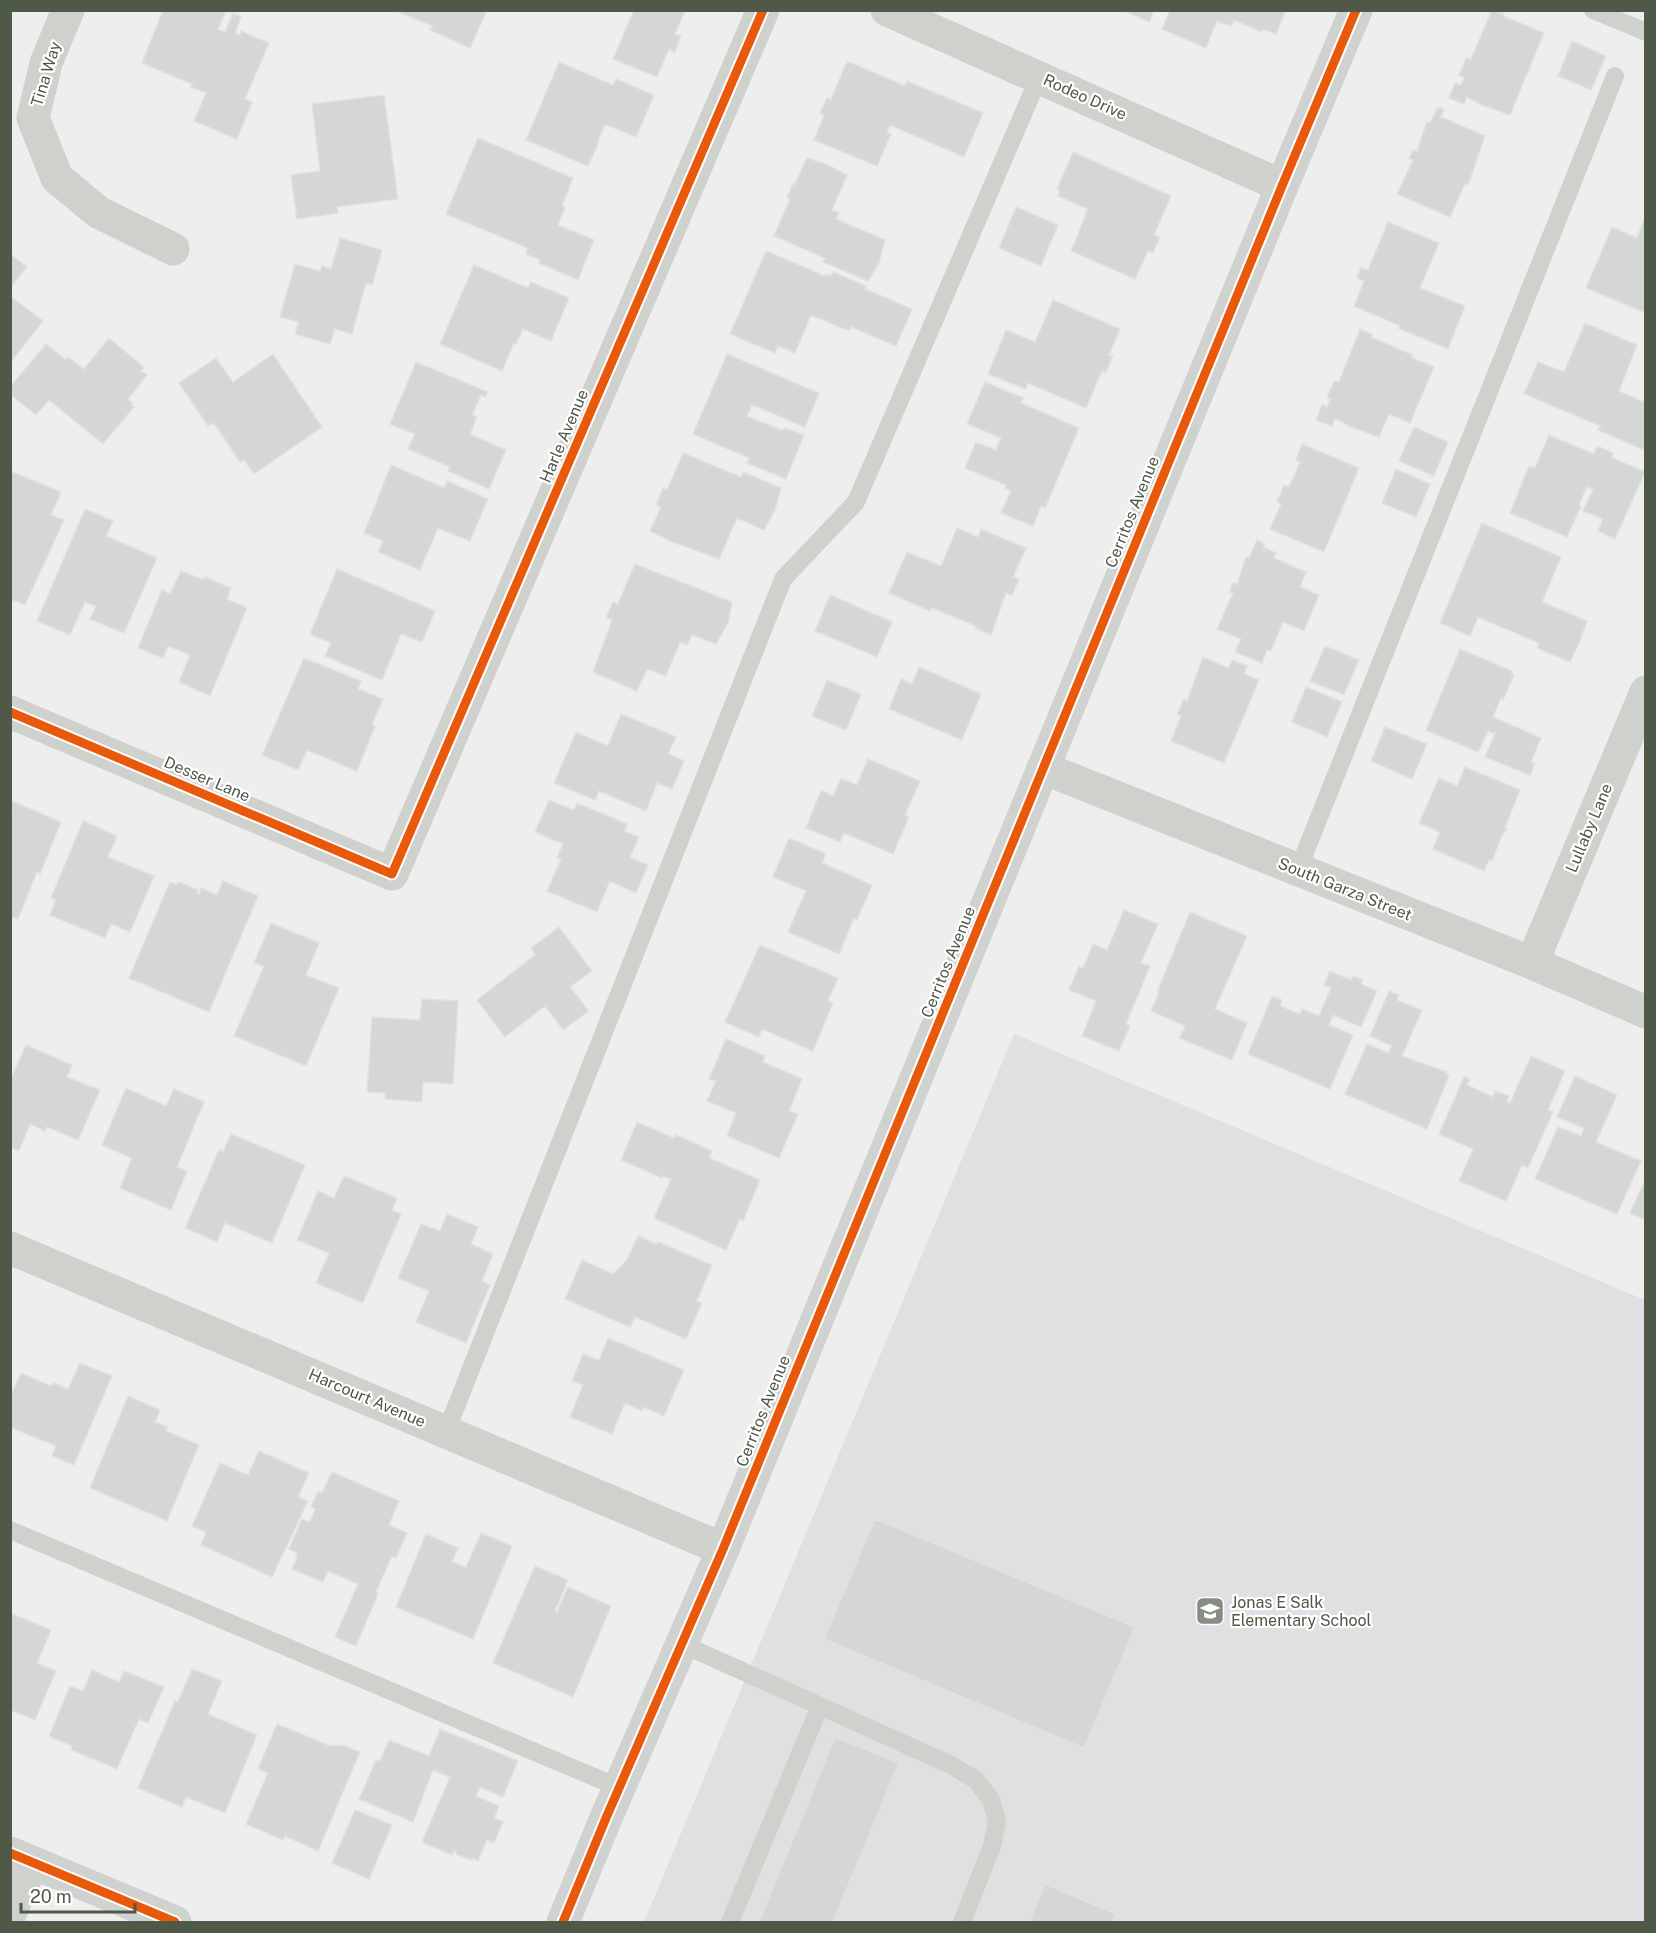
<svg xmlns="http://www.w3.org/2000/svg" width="1656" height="1933" viewBox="0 0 1656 1933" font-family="'Public Sans',sans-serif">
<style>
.education{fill:#e0dfe1}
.building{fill:#d5d7d4;stroke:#e0e1e0;stroke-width:1.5}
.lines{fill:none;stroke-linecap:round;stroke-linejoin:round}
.lane{stroke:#cfd1cd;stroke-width:18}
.street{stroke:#cfd1cd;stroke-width:33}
.secondary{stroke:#cfd2ce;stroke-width:33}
.cycleway-casing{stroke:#fff;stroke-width:13}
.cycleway{stroke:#e8590c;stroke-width:9}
.labels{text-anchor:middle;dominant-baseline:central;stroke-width:4.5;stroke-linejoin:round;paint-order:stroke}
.street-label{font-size:16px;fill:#4e5947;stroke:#fff}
.poi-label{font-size:16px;fill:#4e5947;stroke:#fff;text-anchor:start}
</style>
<rect width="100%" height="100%" fill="#eeeeef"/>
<!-- education -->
<path class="education" d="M1014 1034 1645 1300V1922H644Z"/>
<!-- building -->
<path class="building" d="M163 10H226L218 29 225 32 233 13 241 17 235 33 240 35 241 31 269 43 245 99 252 102 237 139 194 121 206 93 191 87 192 84 142 63Z
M487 10 470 48 430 30 432 26 397 11Z
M634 10H687L685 11 675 34 681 36 675 52 669 49 657 77 613 59Z
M1123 10H1154L1149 22Z
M1170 10H1286L1276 34 1263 29 1262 32 1234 20 1231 26 1217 21 1206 48 1162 29Z
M1492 10 1504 14 1503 16 1544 33 1510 115 1482 105 1467 97 1464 104 1449 98 1455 83 1461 85 1464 78 1459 75 1466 58 1471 59Z
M1572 41 1606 56 1591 90 1558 76Z
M847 61 905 86 907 81 983 113 964 157 890 125 887 132 891 134 877 166 814 140 824 115 820 113 827 98 831 100Z
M559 62 613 85 616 79 654 95 636 137 605 124 598 141 599 142 588 166 526 140Z
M384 95 398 199 337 207 338 213 297 219 291 175 320 171 312 104Z
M1438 107 1444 110 1441 117 1485 136 1468 185 1465 184 1450 217 1397 194 1413 160 1409 158 1413 150 1417 151 1427 122 1430 123Z
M478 138 573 178 562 206 565 207 558 225 594 240 578 280 539 263 540 260 526 254 528 248 446 214Z
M1073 152 1171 196 1154 235 1160 237 1153 253 1148 251 1135 279 1071 251 1088 209 1058 196 1060 191 1057 189Z
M807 158 826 164 847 175 832 210 839 213 836 219 885 240 879 263 868 281 823 262 825 258 774 236 790 199 787 198 793 183 795 184Z
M1016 207 1058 225 1041 266 999 248Z
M1645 217 1646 218V313L1586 288 1612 227 1637 238Z
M1388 222 1439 243 1420 288 1465 306 1448 349 1398 328 1400 326 1354 306 1364 281 1357 278 1361 267 1368 270Z
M340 238 382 250 372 285 366 283 352 334 335 329 330 344 295 334 299 322 280 317 295 264 320 271 322 266 331 269Z
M766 251 825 276 826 274 831 276 833 272 866 286 865 289 912 309 896 346 851 327 849 331 811 315 795 353 778 346 775 353 730 334Z
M10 254 27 267 10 288Z
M474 265 528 288 531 282 569 298 551 341 523 329 516 344 514 343 502 371 440 344Z
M10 296 43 321 10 363Z
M1053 300 1120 329 1109 355 1113 356 1106 372 1102 371 1086 408 1028 383 1025 389 988 374 1006 330 1035 342Z
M1585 323 1637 345 1619 391 1646 403V451L1598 430 1600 426 1524 394 1538 362 1564 372Z
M1360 329 1372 334 1371 337 1413 355 1412 358 1434 367 1410 423 1389 414 1379 437 1349 426 1335 418 1332 426 1316 420 1322 405 1327 407 1331 399 1327 398 1334 381 1339 382Z
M109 338 144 367 141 371 147 375 128 399 133 404 132 405 134 407 103 444 49 400 36 415 10 394V387L46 344 66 360 68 357 84 369Z
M273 354 322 427 254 474 244 460 240 462 214 423 208 426 179 383 216 358 233 382Z
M727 354 819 393 805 427 752 405 747 416 781 430 786 428 804 435 786 479 747 463 749 458 693 434Z
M416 362 488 392 485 397 481 395 472 415 477 417 470 434 506 450 489 489 448 471 450 467 408 449 415 434 390 424Z
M985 382 1023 398 1021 403 1079 428 1045 508 1041 506 1033 526 1001 513 1011 491 1005 488 1006 485 965 468 976 442 996 450 1001 438 967 424Z
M1414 427 1448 442 1434 476 1399 461Z
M1549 435 1594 454 1597 446 1613 453 1612 458 1645 472 1615 539 1598 531 1603 519 1583 511 1593 489 1587 487 1579 505 1581 506 1567 537 1510 513 1529 466 1535 468Z
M1302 444 1359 468 1324 552 1270 529 1281 504 1277 502 1284 485 1289 487 1300 462 1296 460Z
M683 453 741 477 743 472 781 488 775 510 764 530 737 518 719 559 670 541 650 531 661 507 656 505 663 488 667 490Z
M391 465 444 488 447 481 488 499 470 541 438 528 420 570 378 552 383 541 364 533Z
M1396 469 1430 484 1416 517 1382 503Z
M10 471 61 492 51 515 64 520 25 605 10 599Z
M85 509 113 521 106 536 157 558 124 633 90 619 96 606 85 602 70 635 37 621Z
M1482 523 1561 557 1542 602 1587 621 1580 641 1570 662 1537 648 1539 643 1478 617 1470 636 1440 623Z
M957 528 978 537 981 529 1026 548 1013 577 1019 579 1012 595 1006 593 991 635 975 628 976 626 932 608 930 611 889 593 907 552 941 566Z
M1257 540 1265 544 1263 547 1276 553 1274 558 1306 572 1300 587 1319 595 1304 631 1283 622 1271 651 1267 650 1262 663 1235 652 1241 639 1217 629 1233 593 1229 592 1233 583 1237 584 1246 557 1249 558Z
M635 564 732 602 728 623 716 644 692 635 687 645 680 642 666 676 647 669 637 691 593 672 612 620 606 618 613 602 618 604Z
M337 569 435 611 422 642 401 634 382 680 325 656 331 643 310 634Z
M181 571 204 580 205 577 231 588 227 599 247 608 210 696 179 682 190 655 168 646 163 658 138 648 162 590 170 594Z
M830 595 892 622 877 657 815 631Z
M1325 646 1359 660 1344 695 1310 681Z
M1460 649 1512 671 1511 674 1514 675 1503 700 1501 698 1493 717 1541 738 1531 762 1535 763 1530 775 1485 757 1495 734 1488 731 1478 752 1426 730Z
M1203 657 1228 668 1232 660 1247 666 1244 674 1259 680 1224 763 1171 741 1181 716 1177 714 1184 699 1187 701Z
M304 658 361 681 358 689 383 699 372 724 375 726 357 771 307 750 298 770 262 755Z
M919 667 981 694 962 740 889 709 901 679 912 684Z
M827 680 861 694 846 730 812 716Z
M1306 687 1342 702 1327 737 1292 722Z
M621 714 676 737 668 754 684 761 672 789 657 783 646 811 599 791 595 800 554 783 576 732 608 746Z
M1385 727 1427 744 1412 779 1371 761Z
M868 759 920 781 905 815 909 817 893 854 844 833 840 842 806 828 821 790 833 796 841 778 857 785Z
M1465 767 1520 790 1505 827 1507 828 1503 835H1502L1492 861 1489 860 1484 871 1433 849 1440 832 1419 823 1439 778 1457 786Z
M549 800 574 810 577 803 627 824 624 831 639 837 630 857 648 865 636 893 610 881 597 912 547 891 561 859 557 858 563 844 535 832Z
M12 801 61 822 40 874 37 872 18 919 10 916Z
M83 821 117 836 108 857 154 876 130 932 111 924 105 938 50 915 56 900 51 898Z
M789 838 826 854 822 863 872 885 857 920 854 918 839 954 788 932 806 891 773 877Z
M223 881 258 896 209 1012 129 978 170 882 177 885 179 882 198 890 197 893 199 894 201 888 217 895Z
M1124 910 1158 924 1141 963 1150 966 1126 1024 1130 1026 1119 1051 1082 1036 1096 1001 1069 990 1079 966 1083 968 1093 944 1107 950Z
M1190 912 1247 936 1215 1009 1247 1023 1232 1060 1179 1038 1185 1026 1151 1011 1159 992H1157Z
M271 923 319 943 306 975 339 988 306 1066 234 1036 264 966 254 963Z
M559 927 592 971 570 987 589 1011 563 1030 545 1006 505 1037 477 1000 535 955 531 948Z
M760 945 838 978 828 1001 833 1003 813 1051 762 1029 759 1037 725 1022Z
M1330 971 1351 980 1353 976 1363 980 1361 984 1377 991 1361 1027 1333 1015 1329 1025 1353 1035 1330 1089 1248 1054 1272 996 1282 1000 1280 1006 1300 1014 1302 1009 1319 1016 1331 988 1324 985Z
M1389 991 1399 995 1397 1000 1422 1010 1402 1056 1447 1072 1446 1074 1449 1076 1427 1129 1345 1094 1367 1044 1388 1053 1392 1046 1370 1036Z
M422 999 458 1001 453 1084 423 1082 422 1102 385 1099V1093L367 1092 372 1017 420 1020Z
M726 1039 765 1056 763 1062 802 1079 789 1111 798 1114 779 1158 727 1136 736 1113 707 1101 716 1081 709 1079Z
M26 1045 72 1065 67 1077 100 1090 78 1140 47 1127 45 1131 30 1124 19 1151 10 1147V1081Z
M1531 1056 1565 1071 1548 1110 1553 1112 1528 1168 1522 1165 1506 1201 1459 1181 1473 1149 1439 1134 1464 1077 1470 1079 1467 1085 1493 1097 1495 1091 1509 1096 1507 1101 1510 1103Z
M1575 1076 1617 1095 1596 1142 1641 1161 1617 1214 1535 1179 1558 1127 1581 1136 1584 1128 1557 1117Z
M126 1088 166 1106 174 1089 204 1102 177 1167 187 1171 171 1210 120 1188 132 1158 102 1145Z
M637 1122 674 1138 676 1135 712 1151 709 1158 760 1180 743 1221 740 1219 726 1250 654 1218 671 1179 663 1176 662 1178 621 1160Z
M231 1134 305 1165 272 1243 225 1223 217 1242 185 1228 219 1150 223 1152Z
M344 1176 397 1198 392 1210 401 1214 363 1303 316 1283 329 1253 297 1240 318 1191 334 1198Z
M1646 1178V1220L1630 1213Z
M447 1214 478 1227 471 1244 493 1254 482 1281 490 1285 466 1343 416 1322 429 1291 398 1278 421 1224 440 1231Z
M638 1236 657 1244 658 1242 712 1265 697 1301 702 1303 686 1339 635 1317 630 1327 565 1299 582 1260 613 1274 627 1260Z
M608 1338 684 1370 664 1416 644 1407 642 1411 625 1403 612 1434 570 1417 583 1385 572 1381 583 1354 599 1360Z
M80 1363 112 1376 74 1465 52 1456 56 1446 10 1427V1397L21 1373 51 1386 53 1383 68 1389Z
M128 1396 160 1410 155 1422 167 1427 166 1431 199 1445 167 1521 90 1488Z
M259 1451 309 1473 298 1497 308 1501 272 1577 201 1545 206 1532 192 1526 220 1463 248 1475Z
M332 1472 399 1501 389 1525 407 1533 396 1558 392 1556 376 1592 378 1594 356 1646 335 1637 358 1584 328 1571 323 1582 292 1569 298 1557 295 1556 297 1553 289 1549 302 1519 310 1522 315 1509 311 1507 318 1491 322 1493Z
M875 1519 1135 1627 1084 1748 824 1639Z
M481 1533 512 1546 473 1639 396 1607 426 1534 458 1548 452 1562 466 1567Z
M535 1566 568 1580 555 1611 557 1612 568 1587 611 1606 573 1697 493 1663Z
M10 1613 51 1630 37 1663 56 1671 35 1720 10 1710Z
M192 1669 222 1681 208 1714 257 1735 225 1813 186 1797 182 1807 138 1788 175 1701 178 1702Z
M92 1670 119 1682 124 1671 164 1687 148 1723 139 1719 117 1769 71 1750 72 1746 49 1736 70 1686 83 1691Z
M277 1724 330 1746 342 1745 360 1752 318 1851 285 1836 283 1840 246 1824 268 1773 258 1769Z
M440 1729 518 1761 503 1797 480 1787 476 1796 499 1806 494 1818 503 1822 494 1843 487 1840 478 1861 472 1858 471 1860 456 1854 457 1852 454 1851 452 1855 422 1842 450 1777 433 1770 413 1822 359 1799 376 1760 380 1761 389 1740 429 1756Z
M835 1737 899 1763 833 1922H759Z
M355 1810 392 1825 369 1879 332 1863Z
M1045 1884 1116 1914 1112 1922H1029Z"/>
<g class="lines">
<!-- lane -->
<path class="lane" d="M1593 10 1646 32
M1298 870 1615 76
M446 1432 783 579 856 502 1039 77
M10 1530 620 1788
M682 1644 951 1765 976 1780 991 1800 997 1821 992 1846 962 1922
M730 1922 820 1706"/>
<!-- street -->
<path class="street" d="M68 10 46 63 33 118 57 178 98 212 173 249
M887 10 1282 186
M10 712 392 874 763 10
M1043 768 1532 963 1646 1012
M1532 963 1646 692
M10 1248 723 1549
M10 1914 32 1863"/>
<!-- secondary -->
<path class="secondary" d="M10 1853 175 1922
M563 1922 606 1818 723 1549 1282 186 1356 10"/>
<!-- cycleway casing -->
<g class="cycleway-casing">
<path id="cycleway" d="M10 712 392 874 763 10
M10 1853 175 1922
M563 1922 606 1818 723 1549 1282 186 1356 10"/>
</g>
<!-- cycleway -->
<use href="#cycleway" class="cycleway"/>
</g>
<!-- icons -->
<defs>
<g id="school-square" transform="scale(1.5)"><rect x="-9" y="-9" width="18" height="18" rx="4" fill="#868d82" stroke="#fff"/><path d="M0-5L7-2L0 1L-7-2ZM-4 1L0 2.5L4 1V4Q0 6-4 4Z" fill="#fff"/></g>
</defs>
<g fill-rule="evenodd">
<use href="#school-square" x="1210" y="1611"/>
</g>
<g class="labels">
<!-- street labels -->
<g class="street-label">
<text transform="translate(46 74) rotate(-73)">Tina Way</text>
<text transform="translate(1085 97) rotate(24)">Rodeo Drive</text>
<text transform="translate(564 436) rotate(-67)">Harle Avenue</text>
<text transform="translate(1132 512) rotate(-68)">Cerritos Avenue</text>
<text transform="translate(207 779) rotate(23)">Desser Lane</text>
<text transform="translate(1589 828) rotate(-67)">Lullaby Lane</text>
<text transform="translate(1345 889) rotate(22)">South Garza Street</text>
<text transform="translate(948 962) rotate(-68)">Cerritos Avenue</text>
<text transform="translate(367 1398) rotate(23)">Harcourt Avenue</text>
<text transform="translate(763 1411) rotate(-68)">Cerritos Avenue</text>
</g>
<!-- poi labels -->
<g class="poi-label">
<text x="1231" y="1602">Jonas E Salk<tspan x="1231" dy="18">Elementary School</tspan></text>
</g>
</g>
<!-- border -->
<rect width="1656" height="1933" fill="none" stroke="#4e5947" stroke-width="24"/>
<!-- scale -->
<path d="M21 1903v9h114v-9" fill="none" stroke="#4e5947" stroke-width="3"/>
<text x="30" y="1903" font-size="18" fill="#4e5947" stroke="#ffffff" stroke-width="4.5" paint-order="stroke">20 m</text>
</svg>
